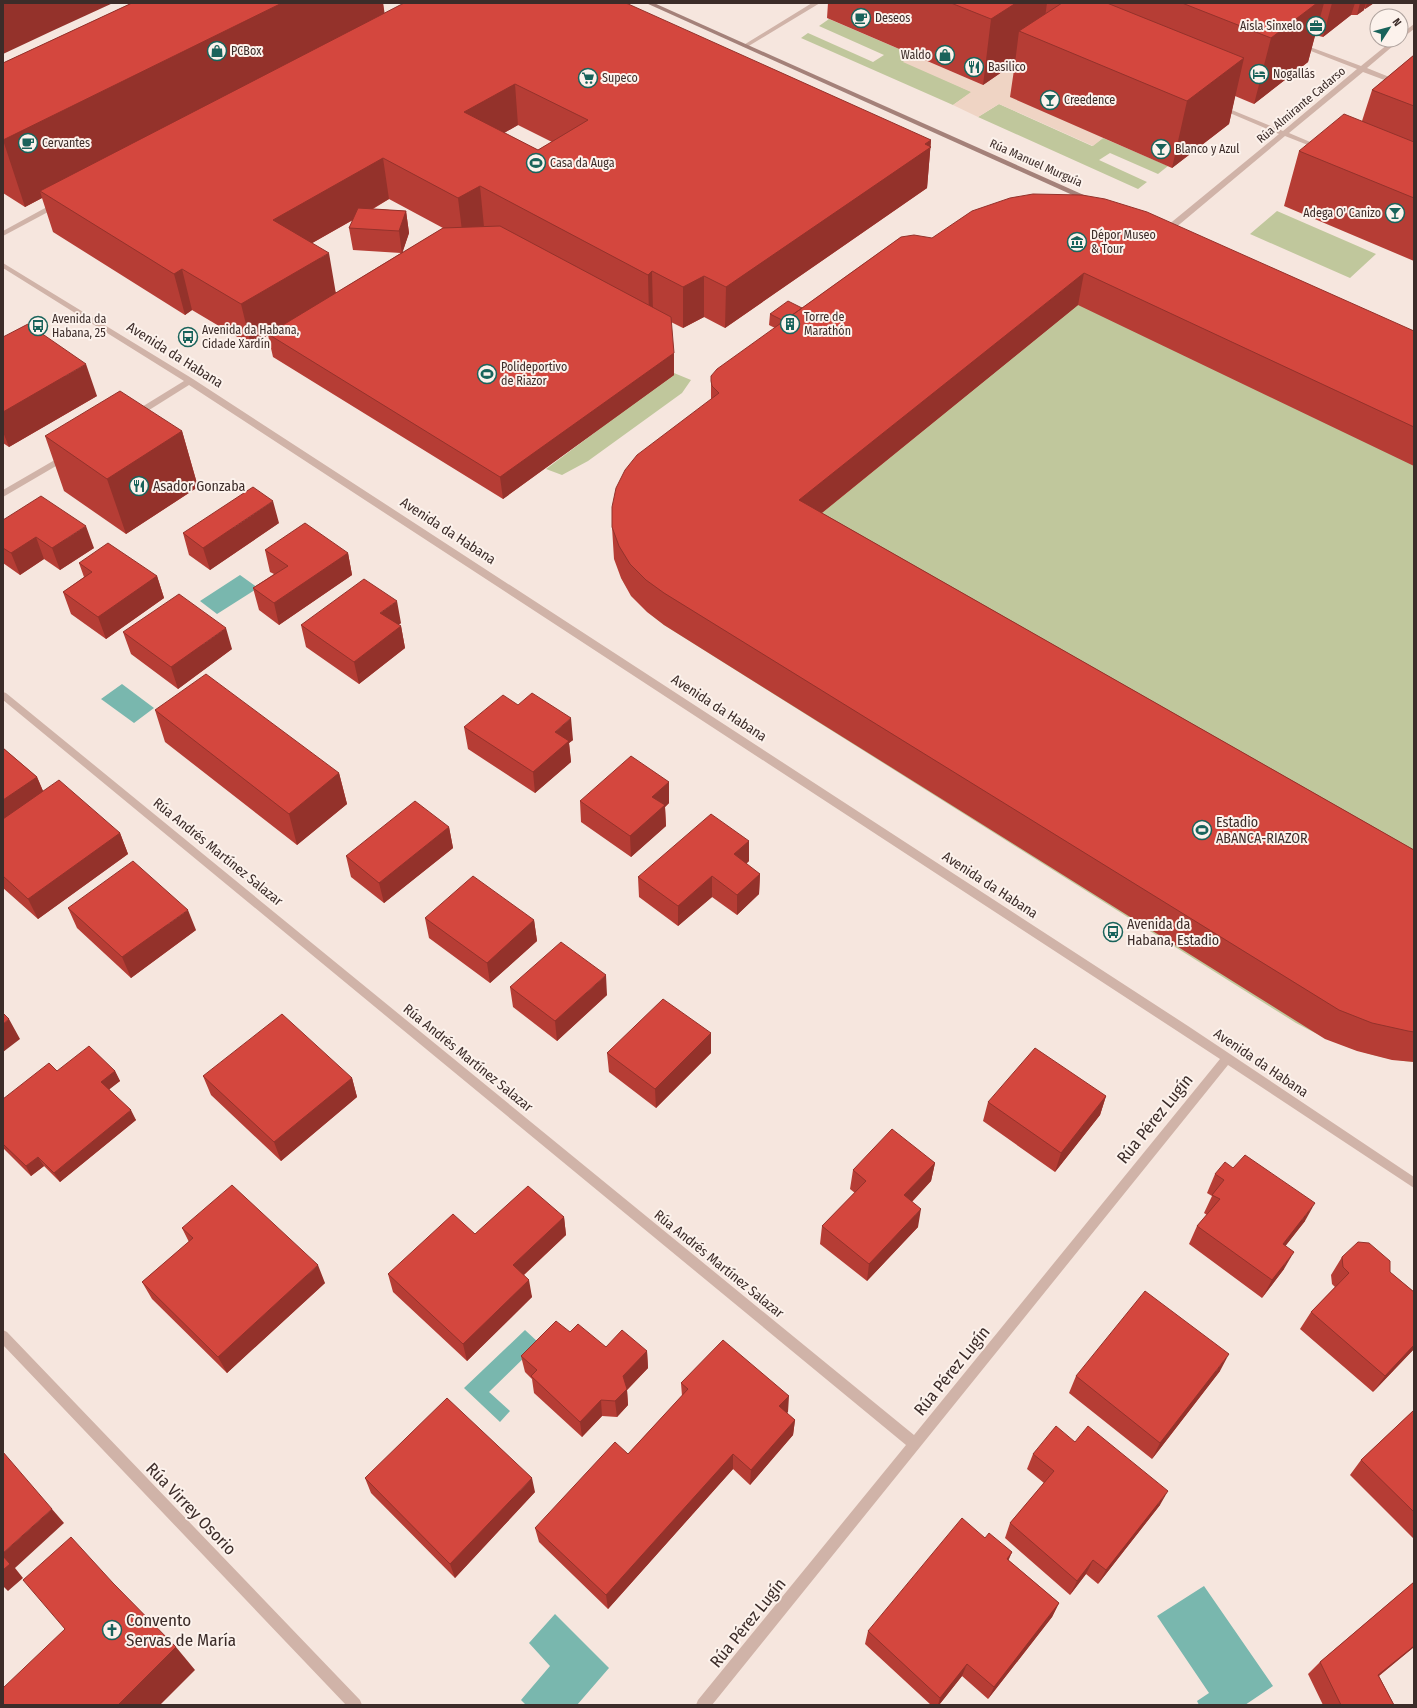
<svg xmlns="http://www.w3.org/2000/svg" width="1417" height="1708" viewBox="0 0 1417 1708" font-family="'Fira Sans Condensed',sans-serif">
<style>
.green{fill:#c0c79c}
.plaza{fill:#efd4c4}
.water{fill:#79b7ae}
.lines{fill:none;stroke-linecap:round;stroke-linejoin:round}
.street{fill:#d0b3a8;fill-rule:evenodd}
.secondary{fill:#a48179;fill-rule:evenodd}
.wall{fill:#b63d35;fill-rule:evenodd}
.shaded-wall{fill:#94322b}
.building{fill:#d4473e;stroke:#94322b;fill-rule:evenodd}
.labels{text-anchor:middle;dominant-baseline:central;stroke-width:4;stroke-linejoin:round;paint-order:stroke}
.far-poi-label{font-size:12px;fill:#3c2c29;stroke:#fcf2ec;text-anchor:start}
.far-street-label{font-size:12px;fill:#3c2c29;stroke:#fcf2ec}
.street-label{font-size:14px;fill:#3c2c29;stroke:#fcf2ec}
.poi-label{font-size:14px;fill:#3c2c29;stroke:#fcf2ec;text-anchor:start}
.near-street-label{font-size:17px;fill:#3c2c29;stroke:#fcf2ec}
.near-poi-label{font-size:17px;fill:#3c2c29;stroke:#fcf2ec;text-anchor:start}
</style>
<rect width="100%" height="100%" fill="#f6e6de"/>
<!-- green -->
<path class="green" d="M829 19 913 55 903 61 972 92 953 105 801 38 808 33 873 62 884 55 819 26Z
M999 104 1092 146 1103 138 1168 166 1158 174 1110 153 1099 160 1147 182 1138 189 978 117Z
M1277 211 1376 254 1350 278 1250 234Z
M898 269 1414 368V1062C1371 1058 1334 1044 1296 1023L664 625C646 611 632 598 621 578Z
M674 373 691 380 682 393 588 461 562 475 546 469Z"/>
<!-- plaza -->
<path class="plaza" d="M1034 51 1103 138 1093 146 999 104 978 117 953 105 971 92 903 62 913 55 983 85Z"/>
<!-- water -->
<path class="water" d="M240 575 258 588 217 614 200 601Z
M122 684 154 708 134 723 101 699Z
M525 1330 539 1343 489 1392 510 1411 500 1422 464 1388Z
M1204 1586 1273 1686 1245 1705H1199L1197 1701 1209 1693 1157 1616Z
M555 1614 609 1668 577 1705H526L521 1700 550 1666 529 1643Z"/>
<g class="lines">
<!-- street -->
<path class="street" d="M812 3H820L747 47 742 46Z
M1414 24V29L1401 39V34Z
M1393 40H1400L1367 68 1414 87V91L1363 72 1289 133 1322 147V149H1318L1285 136 1168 234H1162V230L1279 134 1218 108V106H1222L1283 131 1357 69 1298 46V44H1302L1361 66Z
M56 202 63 204 3 236V231Z
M3 263 193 379 1188 1026 1414 1177V1188L1228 1065 712 1705H696L698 1700 906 1445 3 700V692L6 693 914 1435 1220 1059 189 385 138 417H132V413L184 381 3 268Z
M65 454 68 455V459L3 497V490Z
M3 1330 7 1332 360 1700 362 1705H346L3 1345Z"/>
<!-- secondary -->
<path class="secondary" d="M646 3H654L1095 200 1088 202Z"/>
</g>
<!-- wall -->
<path class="wall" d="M132 3H383L384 13 931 140 927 188 725 328 704 317 683 328 671 322 674 375 503 499 273 357 268 335 251 345 192 310 185 315 53 232 42 198 25 207 3 193V63ZM518 125 552 142 538 150 504 133ZM389 199 443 228 402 253 409 233 406 211 373 209ZM353 220 349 228 353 250 401 253 336 293 312 243Z
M828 3H1374L1365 9 1364 8V10L1357 15H1351L1323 37 1315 35 1308 62 1254 104 1235 96 1229 124 1172 168 1010 97 1015 63 983 85 827 18Z
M1414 55V261L1284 206 1299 151 1362 121 1372 90Z
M901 237 1414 331V466L1078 305 822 513 1414 850V1062L1392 1060 1357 1051 1325 1039 664 625 647 612 631 596 621 578 614 559 612 527 711 399V381L775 328 769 325 770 314 802 308Z
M3 337 97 396 9 447 3 443Z
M182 431 198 487 126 534 64 491 45 436Z
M3 520 94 548 60 570 44 559 20 575 3 563Z
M279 523 210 570 189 555 183 533Z
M265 550 348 553 352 575 279 625 259 610 253 588 274 574 270 572Z
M79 563 157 576 164 598 106 639 71 614 63 592 84 577Z
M401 623 398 625 401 626 405 648 359 684 306 647 301 625Z
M123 632 232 649 178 689 131 654Z
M155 710 339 773 347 804 297 845 165 742Z
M464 727 573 740 569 743 571 762 535 793 468 749Z
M3 748 37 777 43 791 120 833 128 854 38 919 3 888Z
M669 782V803L665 807 666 826 631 857 581 822 580 801Z
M449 827 453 848 384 903 351 877 346 856Z
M749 841V861L746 864 760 874 759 894 737 915 712 897 678 926 639 897 638 877Z
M68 908 196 930 131 978 77 928Z
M425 918 534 920 537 941 490 983 429 938Z
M510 987 607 995 557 1041 513 1007Z
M711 1033V1053L656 1108 609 1072 607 1053Z
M57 1071H115L120 1081 109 1089 136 1120 60 1182 44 1166 31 1176 3 1148V1099Z
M203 1076 352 1078 357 1097 281 1161 211 1095Z
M1106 1096 1100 1115 1055 1172 983 1121 988 1102Z
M935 1163 931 1181 912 1202 918 1227 867 1281 820 1244 822 1226 855 1193 850 1189 853 1170Z
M1215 1174 1305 1221 1285 1246 1284 1269 1262 1298 1189 1244 1197 1226 1207 1215 1204 1213 1212 1196 1207 1193Z
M564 1217 566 1235 524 1275 532 1297 467 1361 393 1292 388 1274 475 1234Z
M182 1228 325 1283 227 1373 152 1299 142 1282 189 1242Z
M1342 1257 1390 1272 1414 1292V1349L1373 1392 1300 1329 1311 1312 1335 1287 1332 1284 1331 1275Z
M570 1332 606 1347 647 1351 648 1368 627 1390 628 1405 617 1417 602 1416 582 1437 534 1393 532 1379 525 1372 521 1356Z
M1220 1371 1152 1459 1069 1393 1076 1376Z
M681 1383 788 1412 786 1413 795 1420 793 1435 750 1485 733 1469 608 1609 539 1542 535 1528 628 1454 682 1396Z
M1414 1410V1539L1350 1475 1361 1460Z
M1075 1442 1160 1505 1098 1584 1086 1574 1070 1595 1005 1538 1010 1523 1044 1483 1027 1469 1033 1454Z
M365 1478 535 1492 455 1578 371 1493Z
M985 1538 1012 1552 1008 1560 1059 1603 1052 1617 988 1699 962 1676 939 1705H931L865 1644 868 1631Z
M1414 1582V1647L1379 1676 1394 1705H1323L1308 1674 1320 1662Z"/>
<!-- shaded-wall -->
<path class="shaded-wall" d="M3 3H44L52 31 3 54Z
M44 3H113L52 31Z
M282 3H383L386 22 40 191 42 198 25 207 3 140Z
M1016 3H1047L1042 40 1019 31 1015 63 983 85 991 19Z
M1317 3H1324L1308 62 1254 104 1271 38Z
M1332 3H1355L1351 15 1323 37Z
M1360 3H1366L1364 10 1357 15Z
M1367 3H1374L1365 9Z
M1244 58 1229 124 1172 168 1187 101Z
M515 84 518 125 469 153 464 112Z
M931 140 927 188 725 328 726 287Z
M383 158 389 199 281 261 273 220Z
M480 186 484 227 463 239 458 198Z
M406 211 409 233 402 254 399 231Z
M329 253 336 294 251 345 241 304Z
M182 269 192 310 185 315 174 274Z
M652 271 653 312 649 316 648 275Z
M1084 273 1078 305 798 532 799 500Z
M704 276V317L683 328V287Z
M674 353V375L503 499 500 477Z
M86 364 97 396 9 447 3 432V412Z
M182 431 198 487 126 534 107 479Z
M273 501 279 523 210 570 203 548Z
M86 526 94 548 60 570 52 548Z
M36 537 44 559 20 575 11 553Z
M348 553 352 575 279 625 274 603Z
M157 576 164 598 106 639 98 617Z
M397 601 401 623 385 635 380 613Z
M401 626 405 648 359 684 354 662Z
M226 628 232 649 178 689 171 667Z
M571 718 573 740 569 743 571 762 535 793 533 772 555 732Z
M339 773 347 804 297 845 289 814Z
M37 777 46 798 3 828V800Z
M669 782V803L665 807 666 826 631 857 630 836 652 797Z
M449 827 453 848 384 903 379 883Z
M120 833 128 854 38 919 28 899Z
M749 841V861L733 875 734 854Z
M760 874 759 894 737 915V895Z
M712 876V897L678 926V906Z
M188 910 196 930 131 978 122 957Z
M534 920 537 941 490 983 487 963Z
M606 975 607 995 557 1041 555 1021Z
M9 1019 20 1039 3 1052V1024Z
M711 1033V1053L656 1108 655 1089Z
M115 1071 120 1081 106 1092 101 1082Z
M352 1078 357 1097 281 1161 274 1142Z
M1106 1096 1100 1115 1055 1172 1061 1153Z
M131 1110 136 1120 60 1182 54 1173Z
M38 1157 44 1166 31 1176 26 1166Z
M935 1163 931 1181 901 1213 904 1195Z
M1315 1203 1305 1221 1273 1262 1283 1244Z
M921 1209 918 1227 867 1281 869 1264Z
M564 1217 566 1235 516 1282 513 1265Z
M1294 1252 1284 1269 1262 1298 1272 1280Z
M318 1265 325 1283 227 1373 218 1357Z
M529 1280 532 1297 467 1361 463 1344Z
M1414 1345V1349L1373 1392 1385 1376Z
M647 1351 648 1368 627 1390 628 1405 617 1417 615 1401 623 1376Z
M1229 1354 1220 1371 1152 1459 1160 1443Z
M789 1396 788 1412 778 1422 779 1406Z
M601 1400 602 1416 582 1437 580 1422Z
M795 1420 793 1435 750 1485 751 1470Z
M733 1454V1469L608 1609 606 1595Z
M532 1478 535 1492 455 1578 450 1564Z
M1168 1491 1160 1505 1098 1584 1106 1570Z
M52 1509 64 1523 15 1568 23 1578 8 1591 3 1586V1553Z
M1012 1552 1006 1566 1007 1559Z
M1093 1560 1086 1574 1070 1595 1077 1581Z
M1059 1603 1052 1617 988 1699 994 1687Z
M1414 1646V1647L1365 1687 1378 1675Z
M176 1647 195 1670 160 1705H118Z
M967 1664 962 1676 939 1705H938L940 1698Z"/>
<!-- building -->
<path class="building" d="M132 3H282L3 140V63Z
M404 3H626L931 140 925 144 931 147 726 287 704 276 683 287 652 271 648 275 480 186 458 198 383 158 273 220 329 253 241 304 182 269 174 274 40 191ZM515 84 588 120 538 150 464 112Z
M951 3H1016L991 19Z
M1062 3H1107L1244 58 1187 101 1019 31Z
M1182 3H1317L1271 38Z
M1414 55V106L1372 90Z
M1344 114 1414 142V198L1299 151Z
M1033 194 1082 195 1105 199 1147 212 1414 331V427L1084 273 799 500 1414 850V1032L1408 1031 1372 1023 1339 1010 664 593 646 580 630 564 619 546 612 527V507L616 488 625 470 637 455 719 393 712 386 711 381V376L717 369 901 237 914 235 932 238 972 211 1010 198Z
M358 208 406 211 399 231 349 228Z
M500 226 671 317 674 353 500 477 268 334 443 228Z
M788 301 802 308 784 321 770 314Z
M28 324 86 364 3 412V337Z
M120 391 182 431 107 479 45 436Z
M253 487 273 501 203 548 183 533Z
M41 496 86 526 52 548 36 537 11 553 3 548V520Z
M305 523 348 553 274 603 253 588 288 566 265 550Z
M108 543 157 576 98 617 63 592 92 572 79 563Z
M364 579 397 601 380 613 401 626 354 662 301 625Z
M179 594 226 628 171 667 123 632Z
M206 674 339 773 289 814 155 710Z
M532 693 571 718 555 732 569 741 533 772 464 727 503 695 518 705Z
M3 748 37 777 3 800Z
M631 756 669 782 652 797 665 805 630 836 580 801Z
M59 780 120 833 28 899 3 876V819Z
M415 801 449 827 379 883 346 856Z
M711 814 749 841 734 854 760 874 737 895 712 876 678 906 638 877Z
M133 861 188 910 122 957 68 908Z
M473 876 534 920 487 963 425 918Z
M561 942 606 975 555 1021 510 987Z
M663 999 711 1033 655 1089 607 1053Z
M3 1013 9 1019 3 1024Z
M282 1014 352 1078 274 1142 203 1076Z
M89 1046 115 1071 101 1082 131 1110 54 1173 38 1157 26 1166 3 1144V1099L49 1063 57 1071Z
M1035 1048 1106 1096 1061 1153 988 1102Z
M892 1129 935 1163 904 1195 921 1209 869 1264 822 1226 866 1181 853 1170Z
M1245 1155 1315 1203 1283 1244 1294 1252 1272 1280 1197 1226 1220 1199 1212 1195 1224 1180 1215 1174 1225 1162 1233 1168Z
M232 1185 318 1265 218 1357 142 1282 193 1238 182 1228Z
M528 1186 564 1217 513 1265 529 1280 463 1344 388 1274 453 1214 475 1234Z
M1358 1242 1369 1243 1390 1261V1272L1414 1292V1345L1385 1376 1311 1312 1349 1273 1343 1267 1342 1257Z
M1145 1291 1229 1354 1160 1443 1076 1376Z
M556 1321 570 1332 578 1324 606 1347 622 1330 647 1351 623 1376 627 1389 615 1401 601 1400 580 1422 531 1376 537 1370 521 1356Z
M723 1340 789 1396 779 1406 795 1420 751 1470 733 1454 606 1595 535 1528 615 1442 628 1454 688 1389 681 1383Z
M447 1398 532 1478 450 1564 365 1478Z
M1414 1410V1512L1361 1460Z
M1056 1426 1075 1442 1088 1426 1168 1491 1106 1570 1093 1560 1077 1581 1010 1523 1054 1471 1033 1454Z
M3 1452 52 1509 3 1553Z
M962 1518 985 1538 989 1533 1012 1552 1007 1559 1059 1603 994 1687 967 1664 940 1698 868 1631Z
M71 1537 113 1583 176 1647 118 1705H3V1688L65 1629 23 1580Z
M3 1556 10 1564 3 1570Z
M1414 1582V1646L1378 1675 1394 1705H1341L1320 1662Z"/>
<!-- icons -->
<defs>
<g id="cafe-ring" transform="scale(1)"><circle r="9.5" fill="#fcf2ec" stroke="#19635b" stroke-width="1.5"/><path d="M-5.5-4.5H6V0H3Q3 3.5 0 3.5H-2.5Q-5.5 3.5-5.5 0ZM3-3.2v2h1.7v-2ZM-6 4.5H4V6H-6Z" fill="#19635b"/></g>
<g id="office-ring" transform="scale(1)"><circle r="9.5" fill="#fcf2ec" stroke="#19635b" stroke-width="1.5"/><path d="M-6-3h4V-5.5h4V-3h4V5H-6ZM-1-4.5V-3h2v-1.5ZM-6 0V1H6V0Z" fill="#19635b"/></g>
<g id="shop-ring" transform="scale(1)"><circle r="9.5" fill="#fcf2ec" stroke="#19635b" stroke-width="1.5"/><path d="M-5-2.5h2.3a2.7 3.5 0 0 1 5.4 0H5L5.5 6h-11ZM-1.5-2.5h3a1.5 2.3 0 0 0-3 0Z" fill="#19635b"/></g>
<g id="restaurant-ring" transform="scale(1)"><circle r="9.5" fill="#fcf2ec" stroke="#19635b" stroke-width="1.5"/><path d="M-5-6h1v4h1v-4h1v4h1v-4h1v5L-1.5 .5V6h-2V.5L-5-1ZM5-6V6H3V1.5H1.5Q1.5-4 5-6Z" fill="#19635b"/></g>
<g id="hotel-ring" transform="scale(1)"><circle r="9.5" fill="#fcf2ec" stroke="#19635b" stroke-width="1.5"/><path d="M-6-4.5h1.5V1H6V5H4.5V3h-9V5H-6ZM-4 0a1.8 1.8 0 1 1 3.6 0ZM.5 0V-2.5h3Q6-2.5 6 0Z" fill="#19635b"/></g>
<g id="supermarket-ring" transform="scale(1)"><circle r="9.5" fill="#fcf2ec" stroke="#19635b" stroke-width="1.5"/><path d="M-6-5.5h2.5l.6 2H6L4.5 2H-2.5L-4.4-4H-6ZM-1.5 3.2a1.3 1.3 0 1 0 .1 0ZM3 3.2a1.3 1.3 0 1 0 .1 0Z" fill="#19635b"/></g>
<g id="bar-ring" transform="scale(1)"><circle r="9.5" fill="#fcf2ec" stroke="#19635b" stroke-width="1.5"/><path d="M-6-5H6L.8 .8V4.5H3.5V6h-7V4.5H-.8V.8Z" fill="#19635b"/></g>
<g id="stadium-ring" transform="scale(1)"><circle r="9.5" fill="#fcf2ec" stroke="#19635b" stroke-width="1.5"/><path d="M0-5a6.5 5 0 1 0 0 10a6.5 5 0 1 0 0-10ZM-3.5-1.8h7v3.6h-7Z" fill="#19635b"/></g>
<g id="museum-ring" transform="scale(1)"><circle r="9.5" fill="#fcf2ec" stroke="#19635b" stroke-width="1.5"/><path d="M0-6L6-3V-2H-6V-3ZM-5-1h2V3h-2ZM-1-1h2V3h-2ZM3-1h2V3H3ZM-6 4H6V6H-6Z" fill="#19635b"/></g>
<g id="building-ring" transform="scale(1)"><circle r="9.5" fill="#fcf2ec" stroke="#19635b" stroke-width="1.5"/><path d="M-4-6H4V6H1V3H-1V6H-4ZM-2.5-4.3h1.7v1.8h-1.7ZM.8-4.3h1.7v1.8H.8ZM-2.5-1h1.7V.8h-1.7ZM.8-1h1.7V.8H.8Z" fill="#19635b"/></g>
<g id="bus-ring" transform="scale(1)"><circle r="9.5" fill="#fcf2ec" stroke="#19635b" stroke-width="1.5"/><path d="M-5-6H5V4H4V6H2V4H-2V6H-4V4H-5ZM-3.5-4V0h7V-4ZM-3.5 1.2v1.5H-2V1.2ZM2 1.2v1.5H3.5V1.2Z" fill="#19635b"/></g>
<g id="church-ring" transform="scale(1)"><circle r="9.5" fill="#fcf2ec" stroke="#19635b" stroke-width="1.5"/><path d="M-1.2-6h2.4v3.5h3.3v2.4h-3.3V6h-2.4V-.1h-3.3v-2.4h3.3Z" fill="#19635b"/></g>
</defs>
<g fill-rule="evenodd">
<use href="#cafe-ring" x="861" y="18"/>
<use href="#office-ring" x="1316" y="26"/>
<use href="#shop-ring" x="217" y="51"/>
<use href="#shop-ring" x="945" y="55"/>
<use href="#restaurant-ring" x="974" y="67"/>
<use href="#hotel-ring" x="1259" y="74"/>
<use href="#supermarket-ring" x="588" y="78"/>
<use href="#bar-ring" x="1050" y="100"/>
<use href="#cafe-ring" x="28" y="143"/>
<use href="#bar-ring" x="1161" y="149"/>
<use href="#stadium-ring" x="536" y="163"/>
<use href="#bar-ring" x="1395" y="213"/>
<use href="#museum-ring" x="1077" y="242"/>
<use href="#building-ring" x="790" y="324"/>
<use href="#bus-ring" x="38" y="326"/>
<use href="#bus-ring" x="188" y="337"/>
<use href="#stadium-ring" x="487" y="374"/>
<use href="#restaurant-ring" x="139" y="486"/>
<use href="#stadium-ring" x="1202" y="830"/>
<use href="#bus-ring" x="1113" y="932"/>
<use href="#church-ring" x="112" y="1630"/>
</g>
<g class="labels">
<!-- far-poi labels -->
<g class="far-poi-label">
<text x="875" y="18">Deseos</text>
<text x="1302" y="26" text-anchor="end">Aisla Sinxelo</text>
<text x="231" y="51">PCBox</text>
<text x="931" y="55" text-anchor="end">Waldo</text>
<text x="988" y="67">Basilico</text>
<text x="1273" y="74">Nogallás</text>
<text x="602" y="78">Supeco</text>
<text x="1064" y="100">Creedence</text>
<text x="42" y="143">Cervantes</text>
<text x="1175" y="149">Blanco y Azul</text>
<text x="550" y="163">Casa da Auga</text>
<text x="1381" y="213" text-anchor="end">Adega O' Canizo</text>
<text x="1091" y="235">Dépor Museo<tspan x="1091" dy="14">&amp; Tour</tspan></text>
<text x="804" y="317">Torre de<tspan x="804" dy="14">Marathón</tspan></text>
<text x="52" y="319">Avenida da<tspan x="52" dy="14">Habana, 25</tspan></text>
<text x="202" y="330">Avenida da Habana,<tspan x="202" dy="14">Cidade Xardín</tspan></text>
<text x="501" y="367">Polideportivo<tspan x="501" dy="14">de Riazor</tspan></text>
</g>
<!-- far-street labels -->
<g class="far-street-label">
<text transform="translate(1301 105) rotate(-40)">Rúa Almirante Cadarso</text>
<text transform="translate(1036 163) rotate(24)">Rúa Manuel Murguía</text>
</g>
<!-- street labels -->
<g class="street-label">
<text transform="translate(175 355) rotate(32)">Avenida da Habana</text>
<text transform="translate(448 531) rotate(33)">Avenida da Habana</text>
<text transform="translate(719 708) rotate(33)">Avenida da Habana</text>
<text transform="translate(218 852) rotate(39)">Rúa Andrés Martínez Salazar</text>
<text transform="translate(990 885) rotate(33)">Avenida da Habana</text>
<text transform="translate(468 1058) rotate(39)">Rúa Andrés Martínez Salazar</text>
<text transform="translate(1261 1063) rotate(34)">Avenida da Habana</text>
<text transform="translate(719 1264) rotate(39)">Rúa Andrés Martínez Salazar</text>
</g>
<!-- poi labels -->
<g class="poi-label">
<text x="153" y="486">Asador Gonzaba</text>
<text x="1216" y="822">Estadio<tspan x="1216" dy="16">ABANCA-RIAZOR</tspan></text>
<text x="1127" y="924">Avenida da<tspan x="1127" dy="16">Habana, Estadio</tspan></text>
</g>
<!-- near-street labels -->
<g class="near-street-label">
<text transform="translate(1155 1119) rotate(-51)">Rúa Pérez Lugín</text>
<text transform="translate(952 1371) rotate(-51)">Rúa Pérez Lugín</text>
<text transform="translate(191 1509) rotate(46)">Rúa Virrey Osorio</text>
<text transform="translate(748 1623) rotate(-51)">Rúa Pérez Lugín</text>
</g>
<!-- near-poi labels -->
<g class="near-poi-label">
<text x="126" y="1620">Convento<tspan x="126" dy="20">Servas de María</tspan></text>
</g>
</g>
<!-- border -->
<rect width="1417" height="1708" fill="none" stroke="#3c2c29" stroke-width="8"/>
<!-- north arrow -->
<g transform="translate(1389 28) rotate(54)"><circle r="19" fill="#fcf2ec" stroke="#afa39e"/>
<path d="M0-3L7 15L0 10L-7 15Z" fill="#19635b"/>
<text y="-6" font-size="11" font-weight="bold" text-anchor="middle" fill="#3c2c29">N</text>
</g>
</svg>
